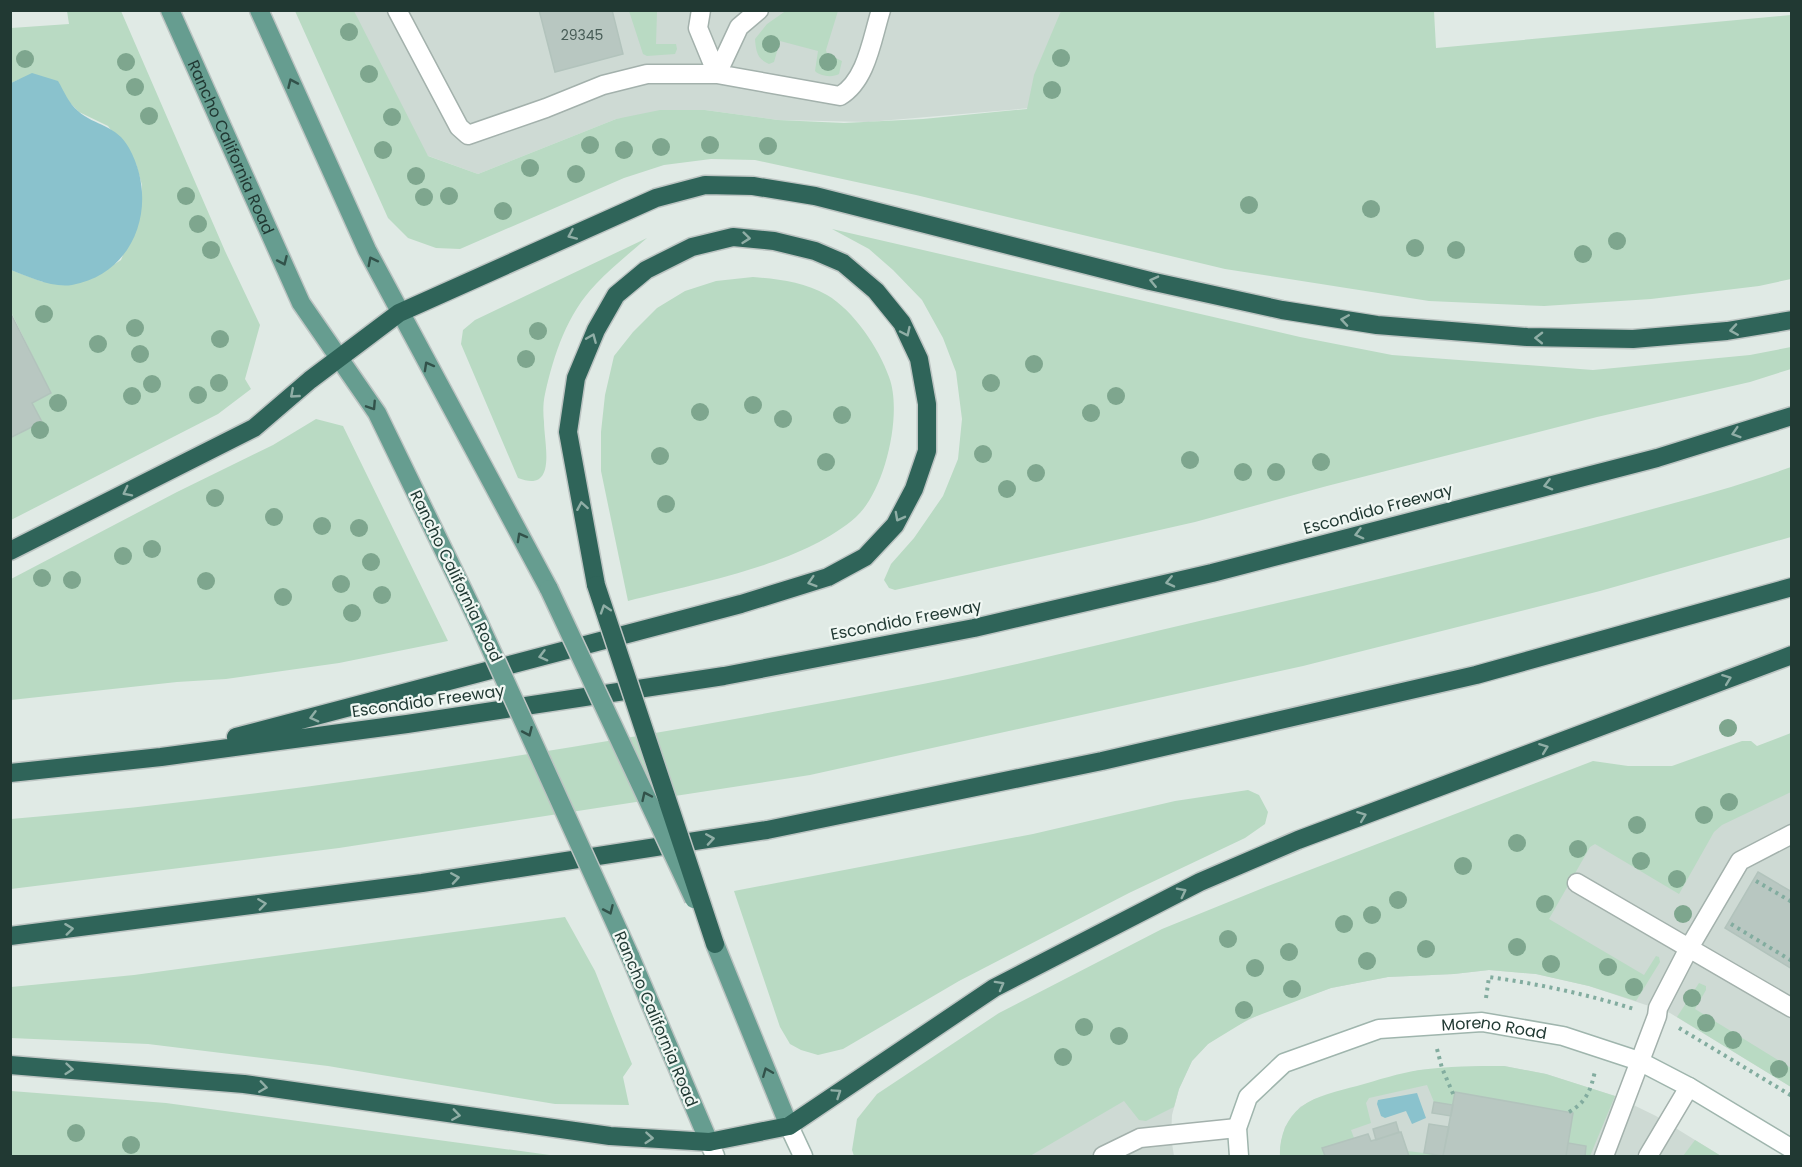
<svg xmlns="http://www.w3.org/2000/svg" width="1802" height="1167" viewBox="0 0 1802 1167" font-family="Poppins,sans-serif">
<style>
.built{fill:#cedad4}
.green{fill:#b9dac3}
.water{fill:#8ac2cd}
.building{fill:#b8c7c1;stroke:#b2c3bc;stroke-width:1.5}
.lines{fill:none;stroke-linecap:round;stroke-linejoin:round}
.lane-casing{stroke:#a3b1ac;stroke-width:21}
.secondary-casing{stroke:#9fb5ad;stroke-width:21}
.primary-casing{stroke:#bcc4c2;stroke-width:21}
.highway-casing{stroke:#bcc4c2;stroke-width:21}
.path{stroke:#82ac9f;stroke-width:4;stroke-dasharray:3 4.5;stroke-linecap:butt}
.lane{stroke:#fff;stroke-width:18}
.secondary{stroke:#fff;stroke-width:18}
.primary{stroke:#669d90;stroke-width:18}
.highway{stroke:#2f6459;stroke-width:18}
.primary-bridge-casing{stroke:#bcc4c2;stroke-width:21;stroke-linecap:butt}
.highway-bridge-casing{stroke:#bcc4c2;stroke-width:21;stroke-linecap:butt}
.primary-bridge{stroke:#669d90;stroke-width:18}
.highway-bridge{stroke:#2f6459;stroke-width:18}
.tree{fill:#7ea68e}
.oneway{stroke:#32524a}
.oneway2{stroke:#90aea6}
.labels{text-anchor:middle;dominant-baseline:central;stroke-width:4.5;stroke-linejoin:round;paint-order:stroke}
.number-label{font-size:14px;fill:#475c56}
.street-label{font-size:16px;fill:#213933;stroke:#f0f7f3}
</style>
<rect width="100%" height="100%" fill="#e0eae5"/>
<!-- built -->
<path class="built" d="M324 11H1106L1078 104 868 122 778 120 705 110 616 119 478 174 412 150Z
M1791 733V1087L1670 1013 1589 986 1536 974 1489 970 1454 974 1388 977 1331 988 1271 1009 1226 1031 1208 1044 1192 1061 1179 1089 1172 1115 1171 1137 1174 1156H961Z
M1483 1066H1504L1546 1074 1615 1096 1656 1116 1721 1156H1280L1281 1142 1285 1127 1300 1107 1315 1099 1419 1070Z"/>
<!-- green -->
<path class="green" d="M787 10 838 11 826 50 827 54 842 61 839 74C832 78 820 76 815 71L818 51 780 41 774 62 769 64C757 59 756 51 755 39L767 24Z
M67 11H121L225 251 260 325 245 379 251 389 218 414 11 520V438L42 422 32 403 51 393 11 312V270L43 282 91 279 121 260 141 209 142 185 136 164 108 126 79 112 70 103 20 79 11 83V28L69 24Z
M295 11H354L428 156 478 174 616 119 660 110H705L778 120 844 123 923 119 1027 109 1034 75 1061 11H1434L1436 48 1791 15V279L1759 286 1651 299 1544 306 1429 301 1225 269 916 195 755 160 711 159 664 165 624 178 460 249 436 248 408 238 388 218Z
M629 11H676L673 12H657L656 44H676L677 49 675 54 647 56 643 54Z
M832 229 1300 337 1392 355 1593 370 1750 355 1791 347V369L1750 382 1597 417 1327 486 1195 522 895 590 889 588 884 580 891 564 914 538 943 496 958 459 962 419 956 372 943 338 922 300 893 270 869 249Z
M647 238C630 253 612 267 596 284 567 314 554 354 545 394 543 403 543 413 544 422 544 443 558 494 518 478L461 344 463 330 475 320Z
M753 277C778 279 804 282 827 295 853 310 879 348 889 377 903 413 885 491 856 517 802 565 697 583 628 601L601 471V432L605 395 614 356 633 332 657 308 685 291 716 281Z
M316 419 343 426 448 641 339 663 226 679 177 682 11 700V579L177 492 273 445Z
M1791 467V537L1600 591 1303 666 810 775 339 848 11 889V819C317 793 621 742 923 684 1019 665 1113 641 1208 619 1336 590 1463 559 1590 526 1658 507 1725 491 1791 467Z
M1791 733V792L1722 825 1714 832 1679 894 1595 844 1590 847 1549 919 1644 975 1656 956 1659 957 1660 962 1636 1001 1589 986 1536 974 1489 970 1454 974 1388 977 1331 988 1249 1019 1208 1044 1192 1061 1179 1089 1174 1107 1146 1121 1139 1120 1124 1101 1030 1156H854L852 1150 857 1119 877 1094 999 1013 1162 929 1268 886 1593 761 1628 766H1672L1742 741H1751L1757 746Z
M1248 790 1259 795 1268 812 1265 824 1245 838 1129 893 959 981 843 1049 818 1055 801 1050 790 1044 780 1027 734 891 1033 834 1175 801Z
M565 917 595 971 632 1064 623 1077 629 1105 555 1104 328 1066 148 1044 11 1038V987L134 975Z
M1699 983 1706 986V990L1695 1009 1791 1068V1087L1677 1017Z
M1504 1066 1546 1074 1615 1096 1590 1156H1409L1407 1151 1424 1153 1429 1124 1449 1127 1450 1116 1432 1113 1434 1102 1427 1085 1369 1098 1366 1103 1371 1123 1351 1130 1354 1138 1323 1148 1325 1156H1280C1279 1139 1286 1118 1301 1107 1317 1095 1338 1091 1357 1086 1378 1080 1399 1073 1420 1070 1448 1066 1476 1066 1504 1066Z
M11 1091 166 1103 557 1156H11Z
M1695 1140 1721 1156H1683Z"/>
<!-- water -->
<path class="water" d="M32 73 58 81C64 91 69 104 78 111 95 126 117 125 129 148 159 202 137 273 72 285 52 288 29 277 11 270V83Z
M1417 1093 1426 1118 1412 1124 1406 1111 1385 1118 1381 1116 1377 1104 1378 1100Z"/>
<!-- building -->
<path class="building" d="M539 10H612L623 54 555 72Z
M10 312 51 393 32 403 42 422 10 438Z
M1758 872 1792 892V969L1725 928Z
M1455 1092 1573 1113 1566 1156H1443Z
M1434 1102 1453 1105 1451 1116 1432 1113Z
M1396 1122 1399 1132 1376 1140 1373 1129Z
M1429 1124 1449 1127 1443 1156 1424 1153Z
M1401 1132 1409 1156H1325L1322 1148 1368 1134 1371 1141Z
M1568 1143 1586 1146 1585 1156H1566Z"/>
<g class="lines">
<!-- lane casing -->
<g class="lane-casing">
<path id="lane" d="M397 10 459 127 468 135 546 108 603 85 647 74H717L840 96C867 80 872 38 881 10
M701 10 698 28 717 74
M717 74 739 27 759 10
M1577 883 1792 1008
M1103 1156 1140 1138 1237 1128
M1604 1156 1657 1016 1658 1008 1689 948 1740 861 1792 834
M1648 1156 1689 1087"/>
</g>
<!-- secondary casing -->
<g class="secondary-casing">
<g id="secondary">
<path d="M789 1126 803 1156"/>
<path d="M709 1142 715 1156"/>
<path id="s1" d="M1239 1156 1237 1128 1248 1097 1284 1063 1379 1029 1482 1022 1563 1036 1639 1061 1689 1087 1792 1149"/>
</g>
</g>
<!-- primary casing -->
<g class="primary-casing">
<g id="primary">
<path id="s2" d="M170 10 301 303 377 413 478 621"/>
<path d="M259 10 367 250 549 589"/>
<path d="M715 944 789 1126"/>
<path d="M630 956 709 1142"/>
</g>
</g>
<!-- highway casing -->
<g class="highway-casing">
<path id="highway" d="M10 551 254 428 310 380 399 313 656 198 705 185 753 186 815 196 1150 281 1282 310 1377 325 1527 337 1633 339 1727 331 1792 320
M236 737 741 604 828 577 865 557 895 525 914 489 927 451V404L919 359 902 323 876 291 843 263 815 251 774 241 733 237 692 247 646 270 616 295 596 330 576 378 568 432 596 585
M10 773 161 757 407 724 724 676 974 628 1212 573 1657 458 1792 416
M10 936 422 883 767 830 1102 761 1476 675 1792 587
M10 1065 244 1084 610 1136 709 1142 789 1126 994 988 1200 882 1298 840 1792 655"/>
</g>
<!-- path -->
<path class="path" d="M1756 881 1792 902
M1731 924 1792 961
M1486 998 1489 977C1539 984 1586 994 1634 1009
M1679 1028 1792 1096
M1437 1049 1442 1068 1454 1096
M1569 1112C1587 1102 1591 1089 1595 1071"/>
<!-- lane -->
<use href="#lane" class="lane"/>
<!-- secondary -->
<use href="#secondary" class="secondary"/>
<!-- primary -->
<use href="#primary" class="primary"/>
<!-- highway -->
<use href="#highway" class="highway"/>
<!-- primary-bridge casing -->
<g class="primary-bridge-casing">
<path id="primary-bridge" d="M549 589 694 899
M478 621 630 956"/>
</g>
<!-- highway-bridge casing -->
<g class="highway-bridge-casing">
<path id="highway-bridge" d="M596 585 715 944"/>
</g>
<!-- primary-bridge -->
<use href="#primary-bridge" class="primary-bridge"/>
<!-- highway-bridge -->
<use href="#highway-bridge" class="highway-bridge"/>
</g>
<!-- trees -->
<g class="tree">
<circle cx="349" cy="32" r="9"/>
<circle cx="771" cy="44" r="9"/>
<circle cx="1061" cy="58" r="9"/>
<circle cx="25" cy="59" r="9"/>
<circle cx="126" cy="62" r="9"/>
<circle cx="828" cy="62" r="9"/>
<circle cx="369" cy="74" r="9"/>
<circle cx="135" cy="87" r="9"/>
<circle cx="1052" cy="90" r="9"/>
<circle cx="149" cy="116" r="9"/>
<circle cx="392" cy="117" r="9"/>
<circle cx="590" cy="145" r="9"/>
<circle cx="710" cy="145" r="9"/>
<circle cx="768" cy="146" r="9"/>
<circle cx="661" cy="147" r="9"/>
<circle cx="383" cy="150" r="9"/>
<circle cx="624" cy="150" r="9"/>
<circle cx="530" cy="168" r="9"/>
<circle cx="576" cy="174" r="9"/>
<circle cx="416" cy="176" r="9"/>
<circle cx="186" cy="196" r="9"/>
<circle cx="449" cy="196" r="9"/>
<circle cx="424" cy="197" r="9"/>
<circle cx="1249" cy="205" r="9"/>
<circle cx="1371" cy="209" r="9"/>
<circle cx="503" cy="211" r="9"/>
<circle cx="198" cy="224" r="9"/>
<circle cx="1617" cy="241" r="9"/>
<circle cx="1415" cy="248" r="9"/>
<circle cx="211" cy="250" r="9"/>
<circle cx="1456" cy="250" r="9"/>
<circle cx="1583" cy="254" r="9"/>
<circle cx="44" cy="314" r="9"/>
<circle cx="135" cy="328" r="9"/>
<circle cx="538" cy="331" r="9"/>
<circle cx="220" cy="339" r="9"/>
<circle cx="98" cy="344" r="9"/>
<circle cx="140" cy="354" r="9"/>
<circle cx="526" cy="359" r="9"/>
<circle cx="1034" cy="364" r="9"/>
<circle cx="219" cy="383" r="9"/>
<circle cx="991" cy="383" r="9"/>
<circle cx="152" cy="384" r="9"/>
<circle cx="198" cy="395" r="9"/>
<circle cx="132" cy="396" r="9"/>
<circle cx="1116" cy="396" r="9"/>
<circle cx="58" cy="403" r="9"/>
<circle cx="753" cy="405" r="9"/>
<circle cx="700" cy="412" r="9"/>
<circle cx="1091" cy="413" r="9"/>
<circle cx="842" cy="415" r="9"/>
<circle cx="783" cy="419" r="9"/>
<circle cx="40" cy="430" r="9"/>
<circle cx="983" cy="454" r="9"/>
<circle cx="660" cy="456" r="9"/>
<circle cx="1190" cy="460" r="9"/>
<circle cx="826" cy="462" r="9"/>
<circle cx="1321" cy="462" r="9"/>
<circle cx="1243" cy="472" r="9"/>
<circle cx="1276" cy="472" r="9"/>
<circle cx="1036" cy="473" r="9"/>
<circle cx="1007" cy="489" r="9"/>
<circle cx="215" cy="498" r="9"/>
<circle cx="666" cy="504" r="9"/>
<circle cx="274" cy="517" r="9"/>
<circle cx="322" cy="526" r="9"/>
<circle cx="359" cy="528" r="9"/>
<circle cx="152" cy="549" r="9"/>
<circle cx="123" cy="556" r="9"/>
<circle cx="371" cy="562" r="9"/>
<circle cx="42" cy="578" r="9"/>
<circle cx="72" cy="580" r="9"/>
<circle cx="206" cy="581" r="9"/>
<circle cx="341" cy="584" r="9"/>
<circle cx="382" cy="595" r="9"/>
<circle cx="283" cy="597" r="9"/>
<circle cx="352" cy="613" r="9"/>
<circle cx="1728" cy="728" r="9"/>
<circle cx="1729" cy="802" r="9"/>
<circle cx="1704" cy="815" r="9"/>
<circle cx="1637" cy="825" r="9"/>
<circle cx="1517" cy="843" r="9"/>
<circle cx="1578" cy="849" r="9"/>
<circle cx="1641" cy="861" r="9"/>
<circle cx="1463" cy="866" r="9"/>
<circle cx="1677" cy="879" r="9"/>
<circle cx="1398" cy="900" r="9"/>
<circle cx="1545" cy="904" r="9"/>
<circle cx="1683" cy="914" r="9"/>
<circle cx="1372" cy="915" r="9"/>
<circle cx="1344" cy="924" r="9"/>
<circle cx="1228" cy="939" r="9"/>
<circle cx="1517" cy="947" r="9"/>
<circle cx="1426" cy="949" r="9"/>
<circle cx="1289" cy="952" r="9"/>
<circle cx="1367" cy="961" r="9"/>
<circle cx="1551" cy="964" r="9"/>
<circle cx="1608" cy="967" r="9"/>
<circle cx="1255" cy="968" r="9"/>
<circle cx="1634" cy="987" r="9"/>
<circle cx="1292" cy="989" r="9"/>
<circle cx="1692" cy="998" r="9"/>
<circle cx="1244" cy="1010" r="9"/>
<circle cx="1706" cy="1023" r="9"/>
<circle cx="1084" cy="1027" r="9"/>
<circle cx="1119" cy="1036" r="9"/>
<circle cx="1733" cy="1040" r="9"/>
<circle cx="1063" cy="1057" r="9"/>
<circle cx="1779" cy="1069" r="9"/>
<circle cx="76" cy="1133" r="9"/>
<circle cx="131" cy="1145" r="9"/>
</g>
<!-- one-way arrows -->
<defs><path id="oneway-chevron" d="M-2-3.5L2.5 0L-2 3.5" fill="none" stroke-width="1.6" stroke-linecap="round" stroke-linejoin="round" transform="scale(1.5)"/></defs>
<g class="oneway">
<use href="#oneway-chevron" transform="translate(292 83) rotate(-114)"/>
<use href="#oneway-chevron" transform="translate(283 261) rotate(66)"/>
<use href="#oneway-chevron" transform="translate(372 261) rotate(-117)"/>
<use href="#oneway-chevron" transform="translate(428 366) rotate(-119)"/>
<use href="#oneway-chevron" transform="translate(372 406) rotate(57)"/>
<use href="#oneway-chevron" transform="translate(521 537) rotate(-119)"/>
<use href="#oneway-chevron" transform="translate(528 732) rotate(66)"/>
<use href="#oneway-chevron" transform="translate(646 796) rotate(-115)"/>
<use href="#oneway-chevron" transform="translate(609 910) rotate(66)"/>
<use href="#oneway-chevron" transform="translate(767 1072) rotate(-112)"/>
</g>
<g class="oneway2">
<use href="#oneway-chevron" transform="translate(572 235) rotate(156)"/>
<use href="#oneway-chevron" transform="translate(746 238) rotate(6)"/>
<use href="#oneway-chevron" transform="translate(1154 281) rotate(-167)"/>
<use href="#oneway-chevron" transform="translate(1345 320) rotate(-171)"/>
<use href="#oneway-chevron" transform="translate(1734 330) rotate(171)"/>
<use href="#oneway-chevron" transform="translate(906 332) rotate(65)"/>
<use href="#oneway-chevron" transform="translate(592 338) rotate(-67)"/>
<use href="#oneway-chevron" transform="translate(1539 338) rotate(-179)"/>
<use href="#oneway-chevron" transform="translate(294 394) rotate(139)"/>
<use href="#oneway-chevron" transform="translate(1736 433) rotate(163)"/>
<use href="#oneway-chevron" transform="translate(1548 485) rotate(166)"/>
<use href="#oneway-chevron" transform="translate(127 492) rotate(153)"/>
<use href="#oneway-chevron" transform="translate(582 506) rotate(-100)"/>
<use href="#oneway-chevron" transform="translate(899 517) rotate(118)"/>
<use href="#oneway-chevron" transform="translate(1359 534) rotate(165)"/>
<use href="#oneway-chevron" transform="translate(812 582) rotate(163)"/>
<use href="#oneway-chevron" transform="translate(1170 582) rotate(167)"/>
<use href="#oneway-chevron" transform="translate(605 609) rotate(-108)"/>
<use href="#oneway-chevron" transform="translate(543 656) rotate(165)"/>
<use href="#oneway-chevron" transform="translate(1727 679) rotate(-21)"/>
<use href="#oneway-chevron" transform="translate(314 717) rotate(165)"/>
<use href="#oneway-chevron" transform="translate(1544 748) rotate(-21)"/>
<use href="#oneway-chevron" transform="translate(1362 816) rotate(-21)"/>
<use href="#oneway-chevron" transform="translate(710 839) rotate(-9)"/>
<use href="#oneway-chevron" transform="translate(455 878) rotate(-9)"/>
<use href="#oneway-chevron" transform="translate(1182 892) rotate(-27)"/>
<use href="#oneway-chevron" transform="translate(262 904) rotate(-8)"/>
<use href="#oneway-chevron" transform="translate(69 929) rotate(-7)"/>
<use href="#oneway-chevron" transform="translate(1000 985) rotate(-29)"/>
<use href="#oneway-chevron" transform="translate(69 1069) rotate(5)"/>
<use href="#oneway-chevron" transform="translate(263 1087) rotate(8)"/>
<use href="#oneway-chevron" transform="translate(837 1093) rotate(-34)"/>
<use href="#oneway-chevron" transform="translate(456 1115) rotate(8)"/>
<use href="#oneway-chevron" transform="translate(649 1138) rotate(4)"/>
</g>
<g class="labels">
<!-- number labels -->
<g class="number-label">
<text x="582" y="35">29345</text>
</g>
<!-- street labels -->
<g class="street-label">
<text stroke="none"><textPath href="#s2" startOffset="150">Rancho California Road</textPath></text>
<text transform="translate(1378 509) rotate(-15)">Escondido Freeway</text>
<text transform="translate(456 576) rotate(64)">Rancho California Road</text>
<text transform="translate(906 620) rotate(-11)">Escondido Freeway</text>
<text transform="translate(428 701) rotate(-8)">Escondido Freeway</text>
<text transform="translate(656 1019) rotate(67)">Rancho California Road</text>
<text stroke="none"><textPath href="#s1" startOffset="327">Moreno Road</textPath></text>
</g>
</g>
<!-- border -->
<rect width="1802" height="1167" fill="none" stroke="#213933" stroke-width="24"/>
</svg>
